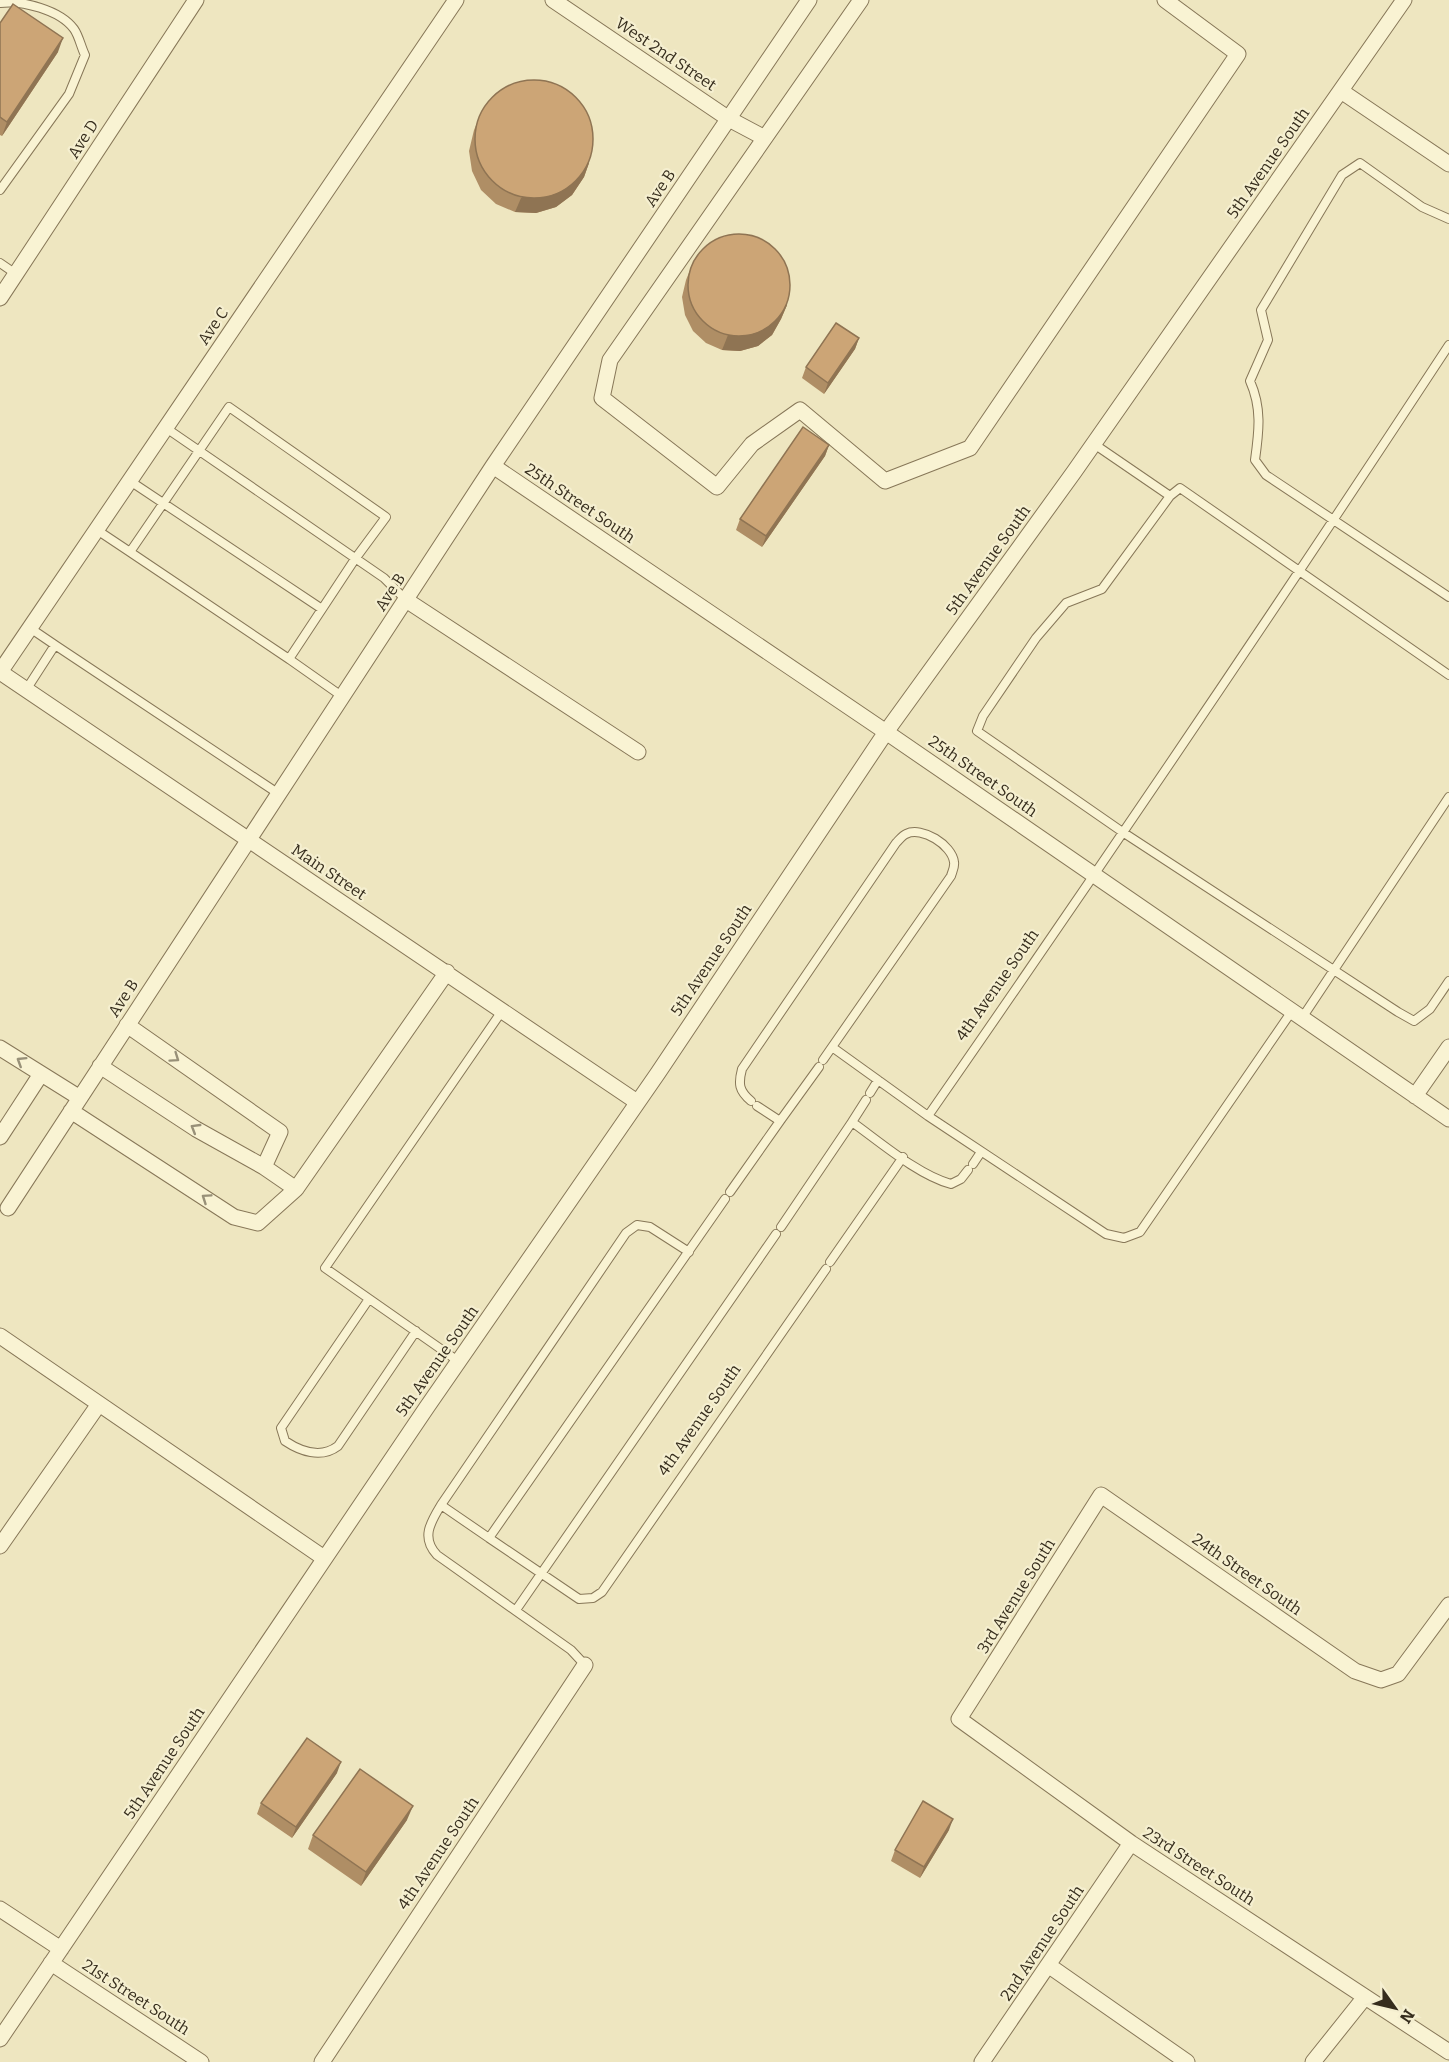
<svg xmlns="http://www.w3.org/2000/svg" width="1449" height="2062" viewBox="0 0 1449 2062" font-family="Bitter,serif">
<style>
.lines{fill:none;stroke-linecap:round;stroke-linejoin:round}
.lane-casing{stroke:#877758;stroke-width:10}
.street-casing{stroke:#877758;stroke-width:17}
.lane{stroke:#f9f3d3;stroke-width:8}
.street{stroke:#f9f3d3;stroke-width:15}
.wall{fill:#af8e65}
.shaded-wall{fill:#8f7453}
.building{fill:#cca576;stroke:#8f7453;stroke-width:1.5}
.oneway{stroke:#989078}
.labels{text-anchor:middle;dominant-baseline:central;stroke-width:4.5;stroke-linejoin:round;paint-order:stroke}
.street-label{font-size:16px;fill:#362d1d;stroke:#f5efd0}
</style>
<rect width="100%" height="100%" fill="#eee6c0"/>
<g class="lines">
<!-- lane casing -->
<g class="lane-casing">
<path id="lane" d="M0 3C22 0 60 10 74 29 79 36 81 47 85 55L69 94 0 190
M1449 219 1422 207 1360 163 1342 175 1261 310 1268 340 1250 381C1262 408 1259 431 1255 460L1266 475 1449 597
M0 263 16 274
M166 428 384 578 406 600
M1094 444 1170 496
M130 481 322 609
M97 530 130 552
M30 628 55 645
M289 659 130 552 229 407 386 517 355 559 289 659 343 697
M1449 675 1180 488 1170 496 1102 589 1066 603 1036 638 983 716 977 731 1124 833 1398 1012 1414 1021 1430 1009 1449 981
M26 690 55 645 279 794
M1302 1018 1449 797
M823 1060 832 1047
M870 1093 878 1080
M866 1100 852 1122C880 1142 918 1175 951 1184L961 1179 968 1170
M751 1101C739 1091 738 1084 742 1069L896 843C899 840 903 835 906 834 922 826 952 845 954 862 955 867 952 872 951 876L832 1047 928 1116 1106 1234 1124 1238 1140 1232 1292 1011
M757 1106 780 1121 819 1067
M928 1116C1105 861 1279 604 1449 345
M973 1164 981 1152
M730 1192 780 1121
M781 1227 852 1122
M689 1252 650 1227 637 1225 626 1233 441 1505 489 1538 725 1199
M830 1262 903 1157
M369 1299 281 1428 285 1441C300 1451 321 1459 338 1446L416 1331
M458 1361 325 1268 502 1011
M441 1505C430 1523 421 1538 437 1555L571 1650 585 1665
M489 1538 579 1599 593 1598 602 1592 826 1269
M516 1610 776 1234"/>
</g>
<!-- street casing -->
<g class="street-casing">
<path id="street" d="M553 0 729 119 763 137
M861 0 610 360 602 398 717 487 752 444 800 410 885 481 970 448 1238 54 1165 0
M1341 91 1449 164
M0 298 196 0
M493 466 886 732 1449 1119
M406 600 638 752
M0 672 456 0
M0 672 637 1102
M127 1025 280 1132 264 1167
M0 1048 80 1098
M100 1066 196 1129 264 1167 296 1189 447 972
M1415 1096 1449 1047
M71 1111 234 1217 258 1223 296 1189
M0 1137 41 1074
M8 1208 493 466 809 0
M0 1336 324 1558
M0 1546 99 1404
M1449 1605 1398 1674 1381 1680 1355 1671 1101 1495 959 1719 1131 1843 1449 2052
M0 1909 61 1949
M51 1963 201 2062
M1048 1965 1187 2062
M0 2039 427 1407 658 1073 886 732 1074 472 1404 0
M322 2062 585 1665
M982 2062 1131 1843
M1313 2062 1365 1997"/>
</g>
<!-- lane -->
<use href="#lane" class="lane"/>
<!-- street -->
<use href="#street" class="street"/>
</g>
<!-- wall -->
<path class="wall" d="M0 23 58 52 2 136 0 135Z
M480 116 589 163 584 177 572 195 556 207 536 213 515 212 496 204 481 190 472 171 469 151 474 130Z
M692 265 787 305 781 319 772 335 758 346 740 351 722 350 706 343 693 331 685 315 682 297 686 280Z
M859 338 855 349 824 394 802 378 806 367Z
M829 445 825 456 762 547 736 530 740 519Z
M337 1773 292 1838 257 1814 261 1803Z
M407 1820 361 1886 308 1849 313 1835Z
M949 1830 920 1878 891 1861 895 1850Z"/>
<!-- shaded-wall -->
<path class="shaded-wall" d="M63 38 58 52 2 136 7 122Z
M589 163 584 177 572 195 556 207 536 213 515 212 521 198Z
M787 305 781 319 772 335 758 346 740 351 722 350 728 335Z
M859 338 855 349 824 394 828 383Z
M829 445 825 456 762 547 766 536Z
M341 1762 337 1773 292 1838 296 1827Z
M413 1806 407 1820 361 1886 366 1872Z
M953 1819 949 1830 920 1878 924 1867Z"/>
<!-- building -->
<path class="building" d="M13 4 63 38 7 122 0 117V23Z
M475 139a59 59 0 1 1 118 0a59 59 0 1 1-118 0Z
M688 285a51 51 0 1 1 102 0a51 51 0 1 1-102 0Z
M836 323 859 338 828 383 806 367Z
M803 427 829 445 766 536 740 519Z
M307 1738 341 1762 296 1827 261 1803Z
M360 1769 413 1806 366 1872 313 1835Z
M923 1801 953 1819 924 1867 895 1850Z"/>
<!-- one-way arrows -->
<defs><path id="oneway-chevron" d="M-2-3.5L2.5 0L-2 3.5" fill="none" stroke-width="1.6" stroke-linecap="round" stroke-linejoin="round" transform="scale(1.5)"/></defs>
<g class="oneway">
<use href="#oneway-chevron" transform="translate(175 1058) rotate(35)"/>
<use href="#oneway-chevron" transform="translate(21 1061) rotate(-148)"/>
<use href="#oneway-chevron" transform="translate(195 1128) rotate(-149)"/>
<use href="#oneway-chevron" transform="translate(206 1198) rotate(-146)"/>
</g>
<g class="labels">
<!-- street labels -->
<g class="street-label">
<text transform="translate(666 54) rotate(34)">West 2nd Street</text>
<text transform="translate(83 139) rotate(-57)">Ave D</text>
<text transform="translate(1268 163) rotate(-55)">5th Avenue South</text>
<text transform="translate(660 188) rotate(-56)">Ave B</text>
<text transform="translate(213 326) rotate(-56)">Ave C</text>
<text transform="translate(580 503) rotate(34)">25th Street South</text>
<text transform="translate(988 560) rotate(-54)">5th Avenue South</text>
<text transform="translate(390 592) rotate(-57)">Ave B</text>
<text transform="translate(983 776) rotate(35)">25th Street South</text>
<text transform="translate(329 872) rotate(34)">Main Street</text>
<text transform="translate(711 960) rotate(-56)">5th Avenue South</text>
<text transform="translate(997 985) rotate(-55)">4th Avenue South</text>
<text transform="translate(123 998) rotate(-57)">Ave B</text>
<text transform="translate(437 1361) rotate(-55)">5th Avenue South</text>
<text transform="translate(699 1420) rotate(-55)">4th Avenue South</text>
<text transform="translate(1247 1574) rotate(35)">24th Street South</text>
<text transform="translate(1016 1596) rotate(-58)">3rd Avenue South</text>
<text transform="translate(164 1763) rotate(-56)">5th Avenue South</text>
<text transform="translate(438 1853) rotate(-56)">4th Avenue South</text>
<text transform="translate(1199 1866) rotate(33)">23rd Street South</text>
<text transform="translate(1042 1943) rotate(-56)">2nd Avenue South</text>
<text transform="translate(136 1997) rotate(33)">21st Street South</text>
</g>
</g>
<!-- north arrow -->
<g transform="translate(1395 2008) rotate(124)" stroke="#f5efd0" stroke-width="4.5" paint-order="stroke">
<path d="M0-4.5L10 22L0 15L-10 22Z" fill="#362d1d"/>
<text y="-9" font-size="16" font-weight="bold" text-anchor="middle" fill="#362d1d">N</text>
</g>
</svg>
